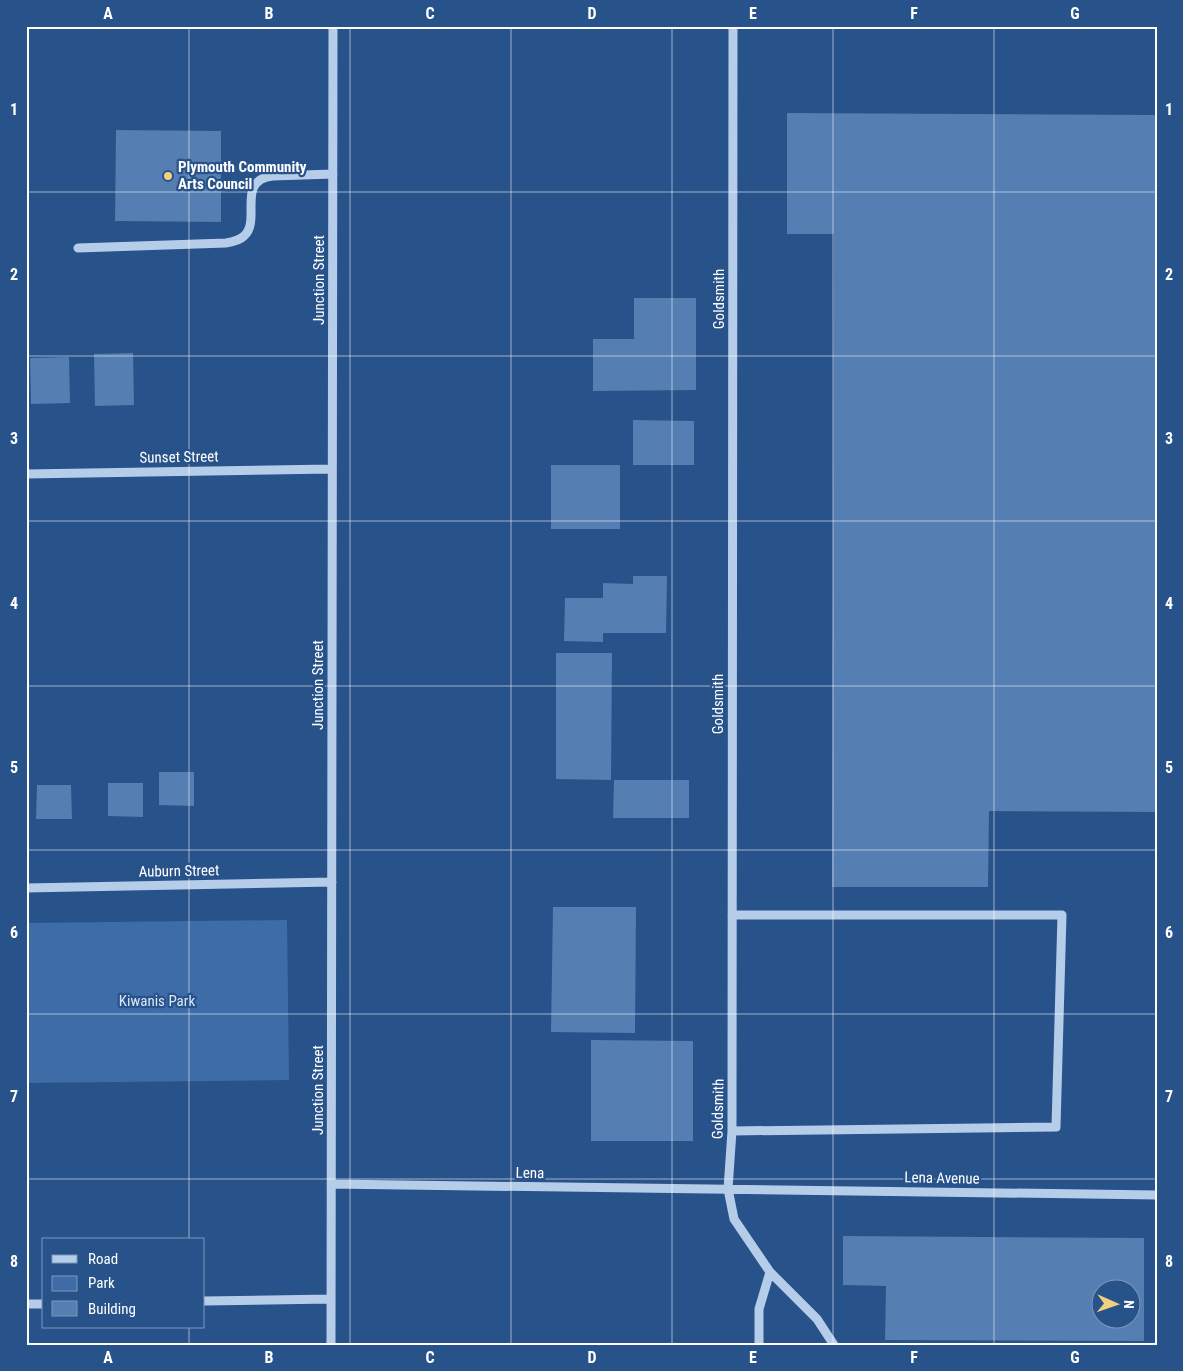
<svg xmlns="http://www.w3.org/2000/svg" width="1183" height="1371" viewBox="0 0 1183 1371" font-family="'Roboto Condensed',sans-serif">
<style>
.green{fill:#3d6ca6}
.building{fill:#557eb2;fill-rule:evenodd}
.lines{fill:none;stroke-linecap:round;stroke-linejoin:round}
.minor{stroke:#b6cde9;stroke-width:9}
.grid{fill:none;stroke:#fff;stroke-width:1;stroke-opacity:0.55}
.poi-dot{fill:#f1d07c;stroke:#28528a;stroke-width:2}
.labels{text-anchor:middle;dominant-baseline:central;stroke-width:4.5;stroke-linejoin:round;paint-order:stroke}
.poi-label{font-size:15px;font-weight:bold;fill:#fff;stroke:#28528a;text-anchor:start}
.street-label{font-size:15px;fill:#fff;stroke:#28528a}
.park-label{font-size:15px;fill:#dae7f7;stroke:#28528a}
.neatline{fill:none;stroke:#fff;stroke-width:2}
.grid-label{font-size:16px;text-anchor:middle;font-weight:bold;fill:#fff}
</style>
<rect width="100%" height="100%" fill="#28528a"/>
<!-- green -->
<path class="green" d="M287 920 289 1080 26 1083V923Z"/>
<!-- building -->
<path class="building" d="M787 113 1157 115V812L989 811 988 887H832L834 234H787Z
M116 130 221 131V222L115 221Z
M634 298H696V390L593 391V339H634Z
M133 353 134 405 95 406 94 354Z
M69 357 70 403 31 404 30 358Z
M633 420 694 421V465H633Z
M551 465H620V529H551Z
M633 576H667L666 633H603V642L564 641 565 598H603V583L633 584Z
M556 653H612L611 780 556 779Z
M159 772H194V806L159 805Z
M614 780H689V818H613Z
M108 783H143V817L108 816Z
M37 785H71L72 819H36Z
M553 907H636L635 1033 551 1032Z
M591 1040 693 1041V1141H591Z
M843 1236 1144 1238V1341L885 1340 886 1286 843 1285ZM1100 1288H1130V1318H1100Z"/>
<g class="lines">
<!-- minor -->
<path class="minor" d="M733 26 732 1131 728 1189 734 1219 770 1272 817 1319 834 1345
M78 248 226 243C232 242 240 240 244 236 262 220 235 180 273 176L333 174
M26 474 332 469
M26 888 332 882
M732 915H1062L1056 1127 732 1131
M331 1184 1157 1195
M204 1301 331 1299
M26 1304H44
M331 1345 333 26
M759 1345V1309L770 1272"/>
</g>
<!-- grid -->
<path class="grid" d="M189 26V1240M350 26V1345M511 26V1345M672 26V1345M833 26V1345M994 26V1345M26 192H1157M26 356H1157M26 521H1157M26 686H1157M26 850H1157M26 1014H1157M26 1179H1157M189 1327V1345"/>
<!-- markers -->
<circle class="poi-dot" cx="168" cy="176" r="5"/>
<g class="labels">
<!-- poi labels -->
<g class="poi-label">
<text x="178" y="167">Plymouth Community<tspan x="178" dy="17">Arts Council</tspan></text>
</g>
<!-- street labels -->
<g class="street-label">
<text transform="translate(319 280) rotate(-90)">Junction Street</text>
<text transform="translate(719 299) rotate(-90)">Goldsmith</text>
<text transform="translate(179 457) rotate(-1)">Sunset Street</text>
<text transform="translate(318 685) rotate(-90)">Junction Street</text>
<text transform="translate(718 704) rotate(-90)">Goldsmith</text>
<text transform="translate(179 871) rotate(-1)">Auburn Street</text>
<text transform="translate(318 1090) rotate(-90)">Junction Street</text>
<text transform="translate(718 1109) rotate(-89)">Goldsmith</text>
<text transform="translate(530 1173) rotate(1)">Lena</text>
<text transform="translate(942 1178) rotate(1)">Lena Avenue</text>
</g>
<!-- park labels -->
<g class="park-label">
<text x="157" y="1001">Kiwanis Park</text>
</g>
</g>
<!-- border -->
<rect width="1183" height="1371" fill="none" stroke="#28528a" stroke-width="55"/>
<!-- legend -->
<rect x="42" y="1238" width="162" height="90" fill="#28528a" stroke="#7e97b9"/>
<rect x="52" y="1255" width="25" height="8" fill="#b6cde9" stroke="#7e97b9"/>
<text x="88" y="1264" font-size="15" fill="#ffffff">Road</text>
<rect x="52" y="1276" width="25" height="15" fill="#3d6ca6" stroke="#7e97b9"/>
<text x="88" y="1288" font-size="15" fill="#ffffff">Park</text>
<rect x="52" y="1301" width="25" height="15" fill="#557eb2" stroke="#7e97b9"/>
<text x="88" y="1314" font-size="15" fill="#ffffff">Building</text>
<!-- north arrow -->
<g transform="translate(1116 1304) rotate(92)"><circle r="24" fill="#28528a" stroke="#7e97b9"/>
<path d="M0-4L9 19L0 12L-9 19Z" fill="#f1d07c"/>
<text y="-8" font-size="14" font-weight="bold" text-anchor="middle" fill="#ffffff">N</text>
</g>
<rect x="28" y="28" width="1128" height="1316" class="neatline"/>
<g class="grid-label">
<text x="108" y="19">A</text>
<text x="269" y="19">B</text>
<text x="430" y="19">C</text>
<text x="592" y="19">D</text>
<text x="753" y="19">E</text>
<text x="914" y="19">F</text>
<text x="1075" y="19">G</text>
<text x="14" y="115">1</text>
<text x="1169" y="115">1</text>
<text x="14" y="280">2</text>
<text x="1169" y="280">2</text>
<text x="14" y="444">3</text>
<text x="1169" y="444">3</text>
<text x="14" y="609">4</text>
<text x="1169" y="609">4</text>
<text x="14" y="773">5</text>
<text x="1169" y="773">5</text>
<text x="14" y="938">6</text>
<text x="1169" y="938">6</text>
<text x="14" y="1102">7</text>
<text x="1169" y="1102">7</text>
<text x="14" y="1267">8</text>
<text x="1169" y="1267">8</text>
<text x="108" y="1363">A</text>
<text x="269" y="1363">B</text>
<text x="430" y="1363">C</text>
<text x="592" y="1363">D</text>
<text x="753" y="1363">E</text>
<text x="914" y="1363">F</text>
<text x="1075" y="1363">G</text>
</g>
</svg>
